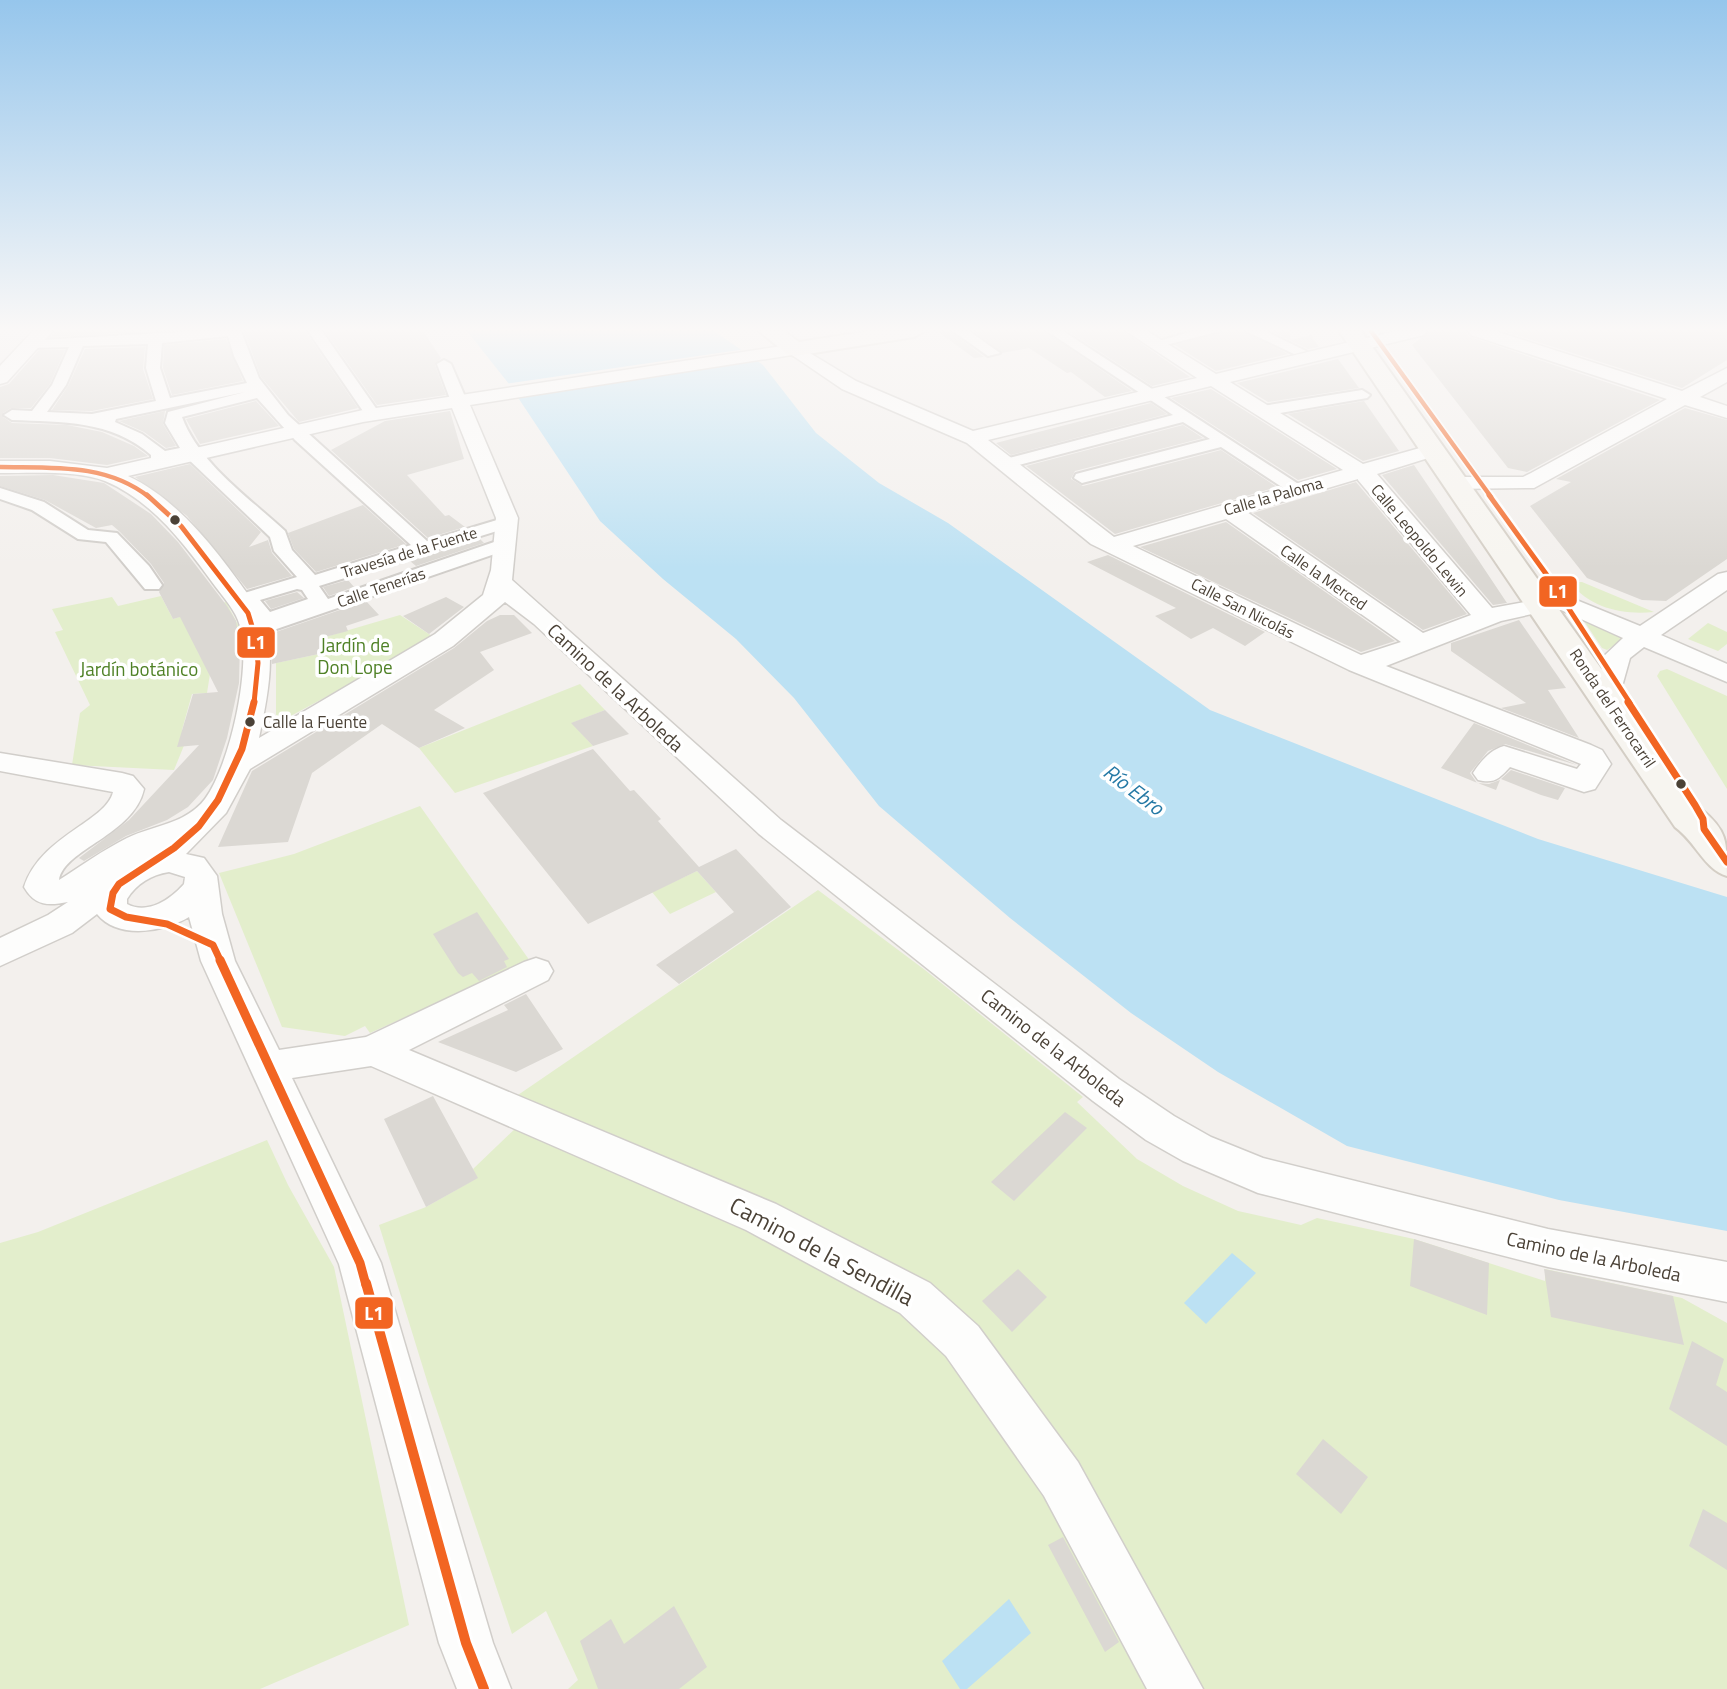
<svg xmlns="http://www.w3.org/2000/svg" width="1727" height="1689" viewBox="0 0 1727 1689" font-family="'Titillium Web',sans-serif">
<style>
.green{fill:#e3eecc}
.water{fill:#bce1f3}
.pier{fill:#f3f0ed}
.building{fill:#dbd8d3}
.lines{fill:none;stroke-linecap:round;stroke-linejoin:round}
.pedestrian-casing{stroke:#d1ceca;stroke-width:4}
.minor-casing{stroke:#d1ceca;stroke-width:3}
.secondary-casing{stroke:#d4cec5;stroke-width:4}
.pedestrian{fill:#fdfdfc;fill-rule:evenodd}
.minor{fill:#fdfdfc;fill-rule:evenodd}
.secondary{fill:#f7f5f0;fill-rule:evenodd}
.bus-1-far4-casing{stroke:#fff;stroke-width:8}
.bus-1-far3-casing{stroke:#fff;stroke-width:10}
.bus-1-far2-casing{stroke:#fff;stroke-width:12}
.bus-1-far1-casing{stroke:#fff;stroke-width:14}
.bus-1-casing{stroke:#fff;stroke-width:16}
.bus-1-far4{stroke:#f26522;stroke-width:4.5}
.bus-1-far3{stroke:#f26522;stroke-width:5}
.bus-1-far2{stroke:#f26522;stroke-width:7}
.bus-1-far1{stroke:#f26522;stroke-width:9}
.bus-1{stroke:#f26522;stroke-width:10}
.bus-dot{fill:#4b4237;stroke:#fff;stroke-width:2.5}
.labels{text-anchor:middle;dominant-baseline:central;stroke-width:7;stroke-linejoin:round;paint-order:stroke}
.far-street-label{font-size:16px;fill:#4b4237;stroke:#fff}
.bus-label{font-size:17px;fill:#4b4237;stroke:#fff;text-anchor:start}
.park-label{font-size:19px;fill:#4f8126;stroke:#fff}
.street-label{font-size:19px;fill:#4b4237;stroke:#fff}
.water-label{font-size:21px;font-style:italic;fill:#2579a5;stroke:#fff}
.near-street-label{font-size:23px;fill:#4b4237;stroke:#fff}
.line-badge{stroke:#fff;stroke-width:2.5}
.badge-label{font-size:19px;text-anchor:middle;font-weight:bold;fill:#fff}
</style>
<rect width="100%" height="100%" fill="#f3f0ed"/>
<!-- green -->
<path class="green" d="M1569 582H1582L1654 612C1621 615 1591 608 1569 582Z
M161 596 173 619 226 602 244 636 198 652 210 674 207 693 192 694 182 730 185 743 174 770 72 765 80 713 90 705 55 632 63 630 52 609 112 597 118 606Z
M400 615 435 638 287 718 276 715V663L328 652 325 637Z
M1588 620 1625 638 1607 650 1602 648 1584 621Z
M1708 623 1727 632V644L1718 651 1688 639Z
M1667 669 1727 696V789L1657 676 1660 671Z
M580 684 605 710 572 723 593 746 455 793 419 748Z
M420 806 530 961 370 1033 365 1026 345 1036 282 1027 219 873 294 854Z
M697 871 716 892 670 914 652 892Z
M818 890 925 970 1083 1097 1077 1102 1137 1159 1183 1186 1238 1211 1301 1225 1317 1218 1414 1239 1545 1281V1269L1682 1298 1727 1323V1689H1196L989 1352 515 1097Z
M519 1125 770 1236 920 1319 1016 1443 1158 1689H568L578 1680 546 1611 512 1634 428 1384 379 1225 426 1207 477 1178 473 1169Z
M267 1140 288 1185 334 1267 409 1625 260 1689H0V1243L38 1232Z"/>
<!-- water -->
<path class="water" d="M467 331H714L763 365 816 433 879 483 948 523 1210 710 1538 839 1727 897V1231L1559 1200 1347 1146 1218 1072 1131 1013 1010 918 879 806 794 698 736 639 663 579 600 521 509 384Z
M1232 1253 1256 1273 1206 1324 1184 1303Z
M1009 1599 1031 1633 967 1689H960L942 1661Z"/>
<!-- pier -->
<path class="pier" d="M746 349 763 360 514 397 504 384Z"/>
<!-- building -->
<path class="building" d="M56 331H151L51 337Z
M244 331H305L358 408 299 422 261 377Z
M325 331H423L441 358 435 365 446 395 377 405Z
M937 331H950L984 357 974 358Z
M974 331H1044L1132 391 1105 397 1071 372 1067 373 1029 348 1002 353Z
M1068 331H1123L1190 377 1152 386Z
M1223 331H1244L1288 354 1216 371 1175 345Z
M1271 331H1289L1291 340 1311 335 1319 347 1308 349Z
M1430 331H1465L1470 337 1660 400 1527 472 1508 468 1412 345Z
M1504 331H1727V360L1682 388Z
M226 339 243 381 172 395 163 368 164 345Z
M145 347 143 369 153 399 92 411 52 410 68 386 85 349Z
M39 350H65L50 384 31 408H11L3 413V417L12 423 67 425 102 432 134 446 148 456 107 465 50 458H0V387L9 384Z
M1338 359 1359 388 1268 402 1237 383Z
M1211 389 1337 469 1298 480 1171 398Z
M256 401 279 426 200 444 186 419Z
M1364 401 1399 451 1363 461 1288 414Z
M1151 403 1167 414 1011 455 996 443Z
M1685 408 1727 420V559L1666 601 1642 600 1587 578 1530 506 1571 482 1556 479Z
M165 411 163 424 176 446 166 448 144 432 119 421Z
M450 411 464 459 407 475 445 516 449 515 465 527 428 538 331 450 385 421Z
M1183 425 1203 438 1075 471 1071 479 1083 486 1221 450 1277 487 1115 534 1026 466Z
M190 464 261 532 249 547 268 540 272 553 292 576 247 589 187 516 135 477Z
M1414 465 1479 561 1507 603 1493 605 1382 475Z
M53 475 104 483 151 514 178 542 227 606 236 621 240 644 239 683 227 738 213 780 188 807 167 820 126 836 84 861 79 858 129 820 199 745 177 747 193 694 218 692 180 617 173 619 159 592 164 583 151 564 119 531 112 525 96 528 45 500 0 486V476Z
M1356 482 1467 614 1423 630 1253 513Z
M363 505 406 544 316 572 294 549 288 533Z
M1226 522 1395 641 1361 652 1140 547Z
M480 539 484 543 416 566 410 561Z
M1108 555 1265 632 1245 646 1213 628 1191 639 1155 616 1176 608 1087 562Z
M348 580 354 587 329 596 323 587Z
M297 592 304 598 271 609 265 601Z
M446 597 464 607 429 634 403 616Z
M366 601 379 615 346 626 348 631 325 637 328 652 272 664 270 634Z
M500 615H514L532 633 480 652 494 670 434 710 465 728 419 748 382 724 312 773 288 842 218 847 252 771 454 648 487 621Z
M1519 620 1566 688 1548 690 1579 738 1501 708 1526 703 1451 651V643Z
M605 710 629 734 593 746 571 723Z
M1474 723 1577 765 1505 744 1488 751 1470 773 1477 783 1489 784 1500 780 1496 790 1475 782 1441 768Z
M593 749 630 791 634 790 661 819 658 821 699 867 736 849 791 907 679 984 656 965 734 912 697 871 588 924 483 793Z
M1511 770 1565 788 1558 800 1541 795 1501 779Z
M477 912 509 959 504 961 507 967 479 981 472 973 463 977 458 973 433 934Z
M526 994 563 1049 516 1072 438 1042 508 1010 504 1005Z
M433 1096 478 1178 426 1207 384 1119Z
M1065 1112 1087 1128 1014 1201 991 1182Z
M1414 1239 1489 1263 1487 1315 1410 1286Z
M1018 1269 1047 1297 1012 1332 982 1301Z
M1544 1269 1673 1296 1684 1345 1551 1317Z
M1692 1341 1724 1359 1716 1385 1727 1392V1446L1669 1409Z
M1323 1439 1368 1477 1341 1514 1296 1474Z
M1703 1509 1727 1523V1570L1689 1546Z
M1063 1537 1119 1642 1105 1652 1048 1545Z
M674 1606 707 1667 679 1689H598L580 1641 611 1619 624 1644Z"/>
<g class="lines">
<!-- pedestrian casing -->
<g class="pedestrian-casing">
<path id="pedestrian" d="M197 331H241L259 378 288 415 427 541 507 517 516 522 513 526 319 586 328 599 500 540 506 539 515 544 512 548 262 634H248L245 630 258 622 238 598 241 594 297 577 274 551 270 537 186 457 151 461V455C111 420 62 422 12 420L4 415 12 410 32 411 52 385 69 347 29 348 22 344 24 341ZM228 336 234 356 247 383 170 398 160 368 162 343ZM148 344 146 368 156 401 92 414 47 412 66 385 83 346ZM245 392 168 412 165 423 180 448 165 451 142 434 115 422 116 419ZM257 398 295 440 411 545 315 575 292 550 285 531C248 497 199 463 182 417ZM297 589 302 590 308 599 270 612 260 600Z
M308 331H322L380 414 377 417H367Z
M953 331H969L1000 353 988 356Z
M1047 331H1063L1306 489 1303 493H1291L1221 447 1082 483 1074 478 1076 474 1210 439 1183 422 1015 466 1009 464V458L1173 415Z
M1193 331H1220L1166 345 1159 341Z
M1246 331H1265L1306 351 1294 354Z
M444 360 451 364 466 399 463 402H453L450 399 437 364Z
M1362 390 1370 395 1367 398 1263 416 1255 411 1263 406Z
M0 488 44 502 88 530 117 533 149 566 162 585 159 589H145L106 542 78 539 32 510 0 499Z"/>
</g>
<!-- minor casing -->
<g class="minor-casing">
<path id="minor" d="M33 331H53L7 382 0 384V366Z
M1126 331H1147L1216 374 1396 331H1427L1424 335 1230 382 1363 464 1434 444 1441 446 1444 450 1441 454 1377 474 1492 608 1564 595 1640 626 1718 574 1727 572V590L1661 635 1727 664V682L1644 647 1630 658 1623 683H1603L1600 677 1604 656 1623 638 1561 610 1541 612 1501 621 1386 666 1591 745 1602 750 1611 764 1595 789 1584 792 1510 767C1499 779 1494 784 1478 780L1473 773C1481 761 1490 750 1504 746L1577 769 1581 764 1349 670 1091 544 967 443 842 389 792 355 470 405 518 518 512 580 781 820 1119 1079 1174 1116 1211 1137 1263 1158 1548 1229 1727 1262V1302L1548 1267 1258 1193 1183 1161 1146 1140 1093 1101 759 834 534 624 505 602 453 646 250 769 226 813 186 854 204 858 217 876 222 914 235 961 279 1050 366 1037 524 962 536 958 548 962 553 971 548 980 409 1050 776 1204 930 1283 978 1326 1078 1462 1203 1689H1147L1044 1496 946 1356 900 1313 746 1230 371 1066 292 1078 381 1263 493 1643 511 1689H457L439 1643 339 1264 201 961 189 917C164 932 118 940 97 914L72 933 0 966V938L48 915 68 902C48 906 35 906 24 887 41 835 106 822 113 792L0 771V753L122 773 133 776 144 789C134 835 64 849 59 880 81 866 103 850 127 838 154 825 186 824 205 799 230 765 252 666 240 626 236 611 224 598 215 586 185 545 153 501 105 481 77 470 30 473 0 473V461H50L107 468 363 410 795 344 856 381 973 431 1197 378ZM1211 386 1343 470 1114 537 988 440ZM452 408 496 518 491 570 483 595 435 634 259 738C267 699 278 650 261 613 226 563 184 502 128 476L363 422ZM1358 479V480L1471 615 1423 633 1247 512ZM1226 519 1401 642 1361 655 1133 546ZM169 872 185 877 184 884C171 899 148 915 127 904V899C137 883 151 875 169 872Z
M1468 331H1495L1682 391 1727 368V382L1700 397 1727 406V418L1685 405 1534 488 1450 489 1447 484 1450 479 1458 477H1523L1531 473 1667 399 1471 335Z"/>
</g>
<!-- secondary casing -->
<g class="secondary-casing">
<path id="secondary" d="M759 331H784L799 342 870 331H925L914 337 795 356 787 354Z
M1339 331H1361L1701 809C1727 830 1727 841 1727 876 1704 869 1696 842 1675 827Z"/>
</g>
<!-- pedestrian -->
<use href="#pedestrian" class="pedestrian"/>
<!-- minor -->
<use href="#minor" class="minor"/>
<!-- secondary -->
<use href="#secondary" class="secondary"/>
<!-- bus-1-far4 casing -->
<g class="bus-1-far4-casing">
<path id="bus-1-far4" d="M1371 331 1491 497
M0 467C52 468 106 463 149 497"/>
</g>
<!-- bus-1-far3 casing -->
<g class="bus-1-far3-casing">
<path id="bus-1-far3" d="M147 495 181 526 248 613 255 636 258 663 254 703
M1489 495 1549 578 1630 703"/>
</g>
<!-- bus-1-far2 casing -->
<g class="bus-1-far2-casing">
<path id="bus-1-far2" d="M1628 702 1695 805 1703 819 1704 829 1727 862
M221 962 213 945 167 924 126 917 110 909 113 893 119 884 174 848 199 826 218 800 242 749 254 702"/>
</g>
<!-- bus-1-far1 casing -->
<g class="bus-1-far1-casing">
<path id="bus-1-far1" d="M220 960 360 1263 366 1285"/>
</g>
<!-- bus-1 casing -->
<g class="bus-1-casing">
<path id="bus-1" d="M366 1283 466 1643 484 1689"/>
</g>
<!-- bus-1-far4 -->
<use href="#bus-1-far4" class="bus-1-far4"/>
<!-- bus-1-far3 -->
<use href="#bus-1-far3" class="bus-1-far3"/>
<!-- bus-1-far2 -->
<use href="#bus-1-far2" class="bus-1-far2"/>
<!-- bus-1-far1 -->
<use href="#bus-1-far1" class="bus-1-far1"/>
<!-- bus-1 -->
<use href="#bus-1" class="bus-1"/>
</g>
<!-- sky -->
<linearGradient id="sky" x2="0" y2="1"><stop stop-color="#96c6ec"/><stop offset="0.58" stop-color="#faf8f7"/><stop offset="1" stop-color="#faf8f7" stop-opacity="0"/></linearGradient>
<rect width="1727" height="568" fill="url(#sky)"/>
<!-- markers -->
<g class="bus-dot">
<circle cx="175" cy="520" r="6"/>
<circle cx="250" cy="722" r="6"/>
<circle cx="1681" cy="784" r="6"/>
</g>
<g class="labels">
<!-- far-street labels -->
<g class="far-street-label">
<text transform="translate(1273 496) rotate(-16)">Calle la Paloma</text>
<text transform="translate(1420 540) rotate(50)">Calle Leopoldo Lewin</text>
<text transform="translate(409 552) rotate(-17)">Travesía de la Fuente</text>
<text transform="translate(1324 577) rotate(35)">Calle la Merced</text>
<text transform="translate(381 587) rotate(-19)">Calle Tenerías</text>
<text transform="translate(1243 608) rotate(27)">Calle San Nicolás</text>
<text transform="translate(1613 708) rotate(56)">Ronda del Ferrocarril</text>
</g>
<!-- bus labels -->
<g class="bus-label">
<text x="263" y="722">Calle la Fuente</text>
</g>
<!-- park labels -->
<g class="park-label">
<text x="355" y="644">Jardín de<tspan x="355" dy="22">Don Lope</tspan></text>
<text x="139" y="668">Jardín botánico</text>
</g>
<!-- street labels -->
<g class="street-label">
<text transform="translate(616 687) rotate(43)">Camino de la Arboleda</text>
<text transform="translate(1054 1047) rotate(38)">Camino de la Arboleda</text>
<text transform="translate(1594 1256) rotate(12)">Camino de la Arboleda</text>
</g>
<!-- water labels -->
<g class="water-label">
<text transform="translate(1134 789) rotate(37)">Río Ebro</text>
</g>
<!-- near-street labels -->
<g class="near-street-label">
<text transform="translate(822 1251) rotate(28)">Camino de la Sendilla</text>
</g>
</g>
<g class="line-badge">
<rect x="1538" y="575" width="40" height="33" rx="7" fill="#f26522"/>
<rect x="236" y="626" width="40" height="33" rx="7" fill="#f26522"/>
<rect x="354" y="1296" width="40" height="34" rx="7" fill="#f26522"/>
</g>
<g class="badge-label">
<text x="1558" y="598">L1</text>
<text x="256" y="649">L1</text>
<text x="374" y="1320">L1</text>
</g>
</svg>
